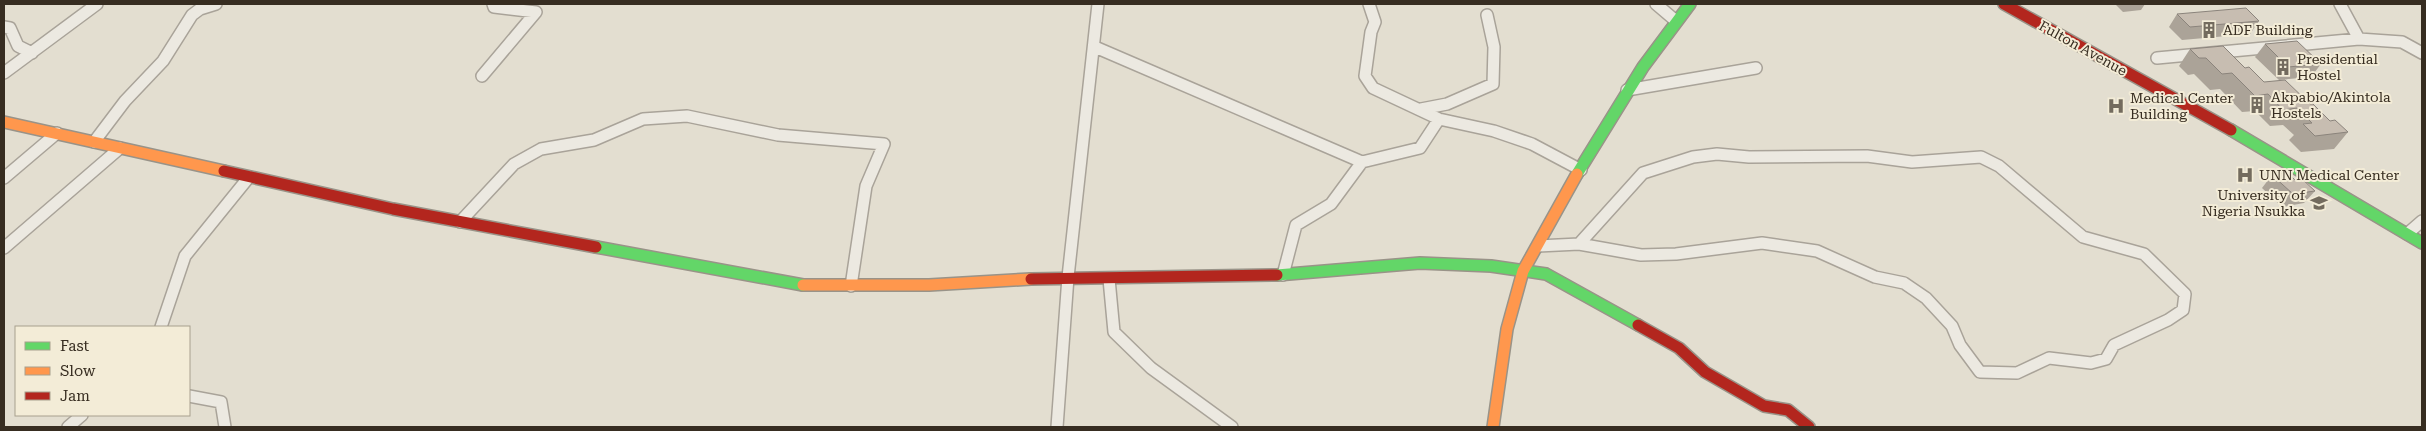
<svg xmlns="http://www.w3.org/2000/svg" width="2426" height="431" viewBox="0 0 2426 431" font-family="'Roboto Serif',serif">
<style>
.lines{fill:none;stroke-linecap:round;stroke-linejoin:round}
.street-casing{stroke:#a9a399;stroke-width:14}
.fast-casing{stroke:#999388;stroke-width:14}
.slow-casing{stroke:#999388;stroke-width:14}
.jam-casing{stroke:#999388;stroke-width:14}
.street{stroke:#ece9e1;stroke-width:11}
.fast{stroke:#63d668;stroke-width:11}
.slow{stroke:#ff974d;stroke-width:11}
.jam{stroke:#b3261e;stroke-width:11}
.wall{fill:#aba398}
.building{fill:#c7bdb1;stroke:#8b847c}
.labels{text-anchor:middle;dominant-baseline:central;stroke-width:4;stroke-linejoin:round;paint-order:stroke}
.poi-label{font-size:14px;fill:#372d21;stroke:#f3ecd7;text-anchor:start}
.street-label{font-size:14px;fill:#372d21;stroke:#f3ecd7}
</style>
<rect width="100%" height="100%" fill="#e3ded0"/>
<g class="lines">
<!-- street casing -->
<g class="street-casing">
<path id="street" d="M1369 4 1375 22 1371 32 1365 76 1373 88 1439 119 1494 131 1532 144 1581 170
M1656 4 1676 21
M2340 4 2359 39
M4 27 10 28 18 46 32 53
M1095 47 1362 162
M2157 58 2359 39 2402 42 2422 53
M4 73 97 4
M482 76 536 12 494 7 493 4
M1627 90 1756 68
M1421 109 1447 104 1493 84 1494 47 1487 15
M94 142 125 101 163 61 192 15 200 9 216 4
M1717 154 1749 157 1867 156 1912 162 1981 157 1999 166 2083 237 2144 254 2185 294 2183 310 2168 320 2114 345 2106 359 2091 363 2049 358 2017 373 1980 372 1960 345 1952 326 1926 298 1904 283 1875 277 1817 251 1762 243 1676 254 1641 255 1579 244 1643 173 1693 157Z
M4 178 57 133
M460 222 514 164 541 149 594 140 643 119 687 116 778 135 884 144 866 186 851 286
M2407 234 2422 221
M1538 246 1579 244
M4 248 120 148
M1283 275 1296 225 1331 204 1362 162 1420 148 1439 119
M1109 279 1114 332 1151 368 1232 427
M161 327 185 256 249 177
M189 396 221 402 225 427
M68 427 82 415
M1057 427 1068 277 1098 4"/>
</g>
<!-- fast casing -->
<g class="fast-casing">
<path id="fast" d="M2231 130 2422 243
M1577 174 1643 67 1690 4
M596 247 803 285
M1277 275 1420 263 1491 266 1546 274 1638 325"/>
</g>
<!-- slow casing -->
<g class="slow-casing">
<path id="slow" d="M4 122 224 171
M803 285H929L1031 279
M1493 427 1507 329 1523 271 1577 174"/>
</g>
<!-- jam casing -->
<g class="jam-casing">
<path id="jam" d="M2004 4 2231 130
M224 171 393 209 596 247
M1031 279 1277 275
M1638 325 1679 348 1705 372 1764 406 1788 410 1809 427"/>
</g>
<!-- street -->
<use href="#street" class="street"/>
<!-- fast -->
<use href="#fast" class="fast"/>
<!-- slow -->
<use href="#slow" class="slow"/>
<!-- jam -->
<use href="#jam" class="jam"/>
</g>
<!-- wall -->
<path class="wall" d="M2115 4H2145L2141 10 2123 12Z
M2177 14 2259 21 2250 34 2182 40 2169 27Z
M2265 44 2321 64 2311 77 2279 80 2255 57Z
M2190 49 2245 68 2264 82 2310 104 2330 121 2348 132 2334 149 2301 152 2289 140 2294 135 2283 125 2270 126 2255 111 2242 112 2220 89 2210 90 2194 74 2188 75 2179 66Z
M2272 175 2295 180 2315 191 2304 203 2282 207 2262 188Z"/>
<!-- building -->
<path class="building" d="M2246 8 2259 21 2190 27 2177 14Z
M2297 41 2321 64 2288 67 2265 44Z
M2223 46 2245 68 2249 67 2264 82 2285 80 2310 104H2313L2330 121 2335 120 2348 132 2315 136 2303 124 2312 123 2297 108 2283 110 2268 94 2255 96 2232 73 2222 74 2206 58H2199L2190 49Z
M2287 172 2295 180 2302 179 2315 191 2293 194 2272 175Z"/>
<!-- icons -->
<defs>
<g id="building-bare" transform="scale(1.35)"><path d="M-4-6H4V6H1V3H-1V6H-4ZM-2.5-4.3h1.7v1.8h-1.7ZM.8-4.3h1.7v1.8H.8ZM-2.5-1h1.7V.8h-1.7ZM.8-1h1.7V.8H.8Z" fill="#736b5e" stroke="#f3ecd7" stroke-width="2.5" paint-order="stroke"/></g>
<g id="hospital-bare" transform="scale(1.35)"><path d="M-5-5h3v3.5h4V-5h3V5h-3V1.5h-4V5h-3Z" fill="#736b5e" stroke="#f3ecd7" stroke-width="2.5" paint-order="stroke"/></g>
<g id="university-bare" transform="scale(1.35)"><path d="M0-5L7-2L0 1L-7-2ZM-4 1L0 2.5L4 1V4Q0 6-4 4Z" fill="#736b5e" stroke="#f3ecd7" stroke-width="2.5" paint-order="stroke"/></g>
</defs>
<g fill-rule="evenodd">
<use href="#building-bare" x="2209" y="30"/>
<use href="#building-bare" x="2283" y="67"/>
<use href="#building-bare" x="2257" y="105"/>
<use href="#hospital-bare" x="2116" y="106"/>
<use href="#hospital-bare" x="2245" y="175"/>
<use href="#university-bare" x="2319" y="203"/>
</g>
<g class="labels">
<!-- poi labels -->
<g class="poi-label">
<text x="2223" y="30">ADF Building</text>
<text x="2297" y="59">Presidential<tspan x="2297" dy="16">Hostel</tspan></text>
<text x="2271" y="97">Akpabio/Akintola<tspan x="2271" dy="16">Hostels</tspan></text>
<text x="2130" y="98">Medical Center<tspan x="2130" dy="16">Building</tspan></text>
<text x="2259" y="175">UNN Medical Center</text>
<text x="2305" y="195" text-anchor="end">University of<tspan x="2305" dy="16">Nigeria Nsukka</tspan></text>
</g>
<!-- street labels -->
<g class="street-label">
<text transform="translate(2083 48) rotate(29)">Fulton Avenue</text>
</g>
</g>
<!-- border -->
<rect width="2426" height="431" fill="none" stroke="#372d21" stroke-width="10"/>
<!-- legend -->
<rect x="15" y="326" width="175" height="90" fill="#f3ecd7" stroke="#a8a08e"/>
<rect x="25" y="342" width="25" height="8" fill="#63d668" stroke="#a8a08e"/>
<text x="60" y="351" font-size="15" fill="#372d21">Fast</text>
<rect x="25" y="367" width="25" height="8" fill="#ff974d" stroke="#a8a08e"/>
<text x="60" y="376" font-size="15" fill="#372d21">Slow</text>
<rect x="25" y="392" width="25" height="8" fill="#b3261e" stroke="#a8a08e"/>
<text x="60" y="401" font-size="15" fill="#372d21">Jam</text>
</svg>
